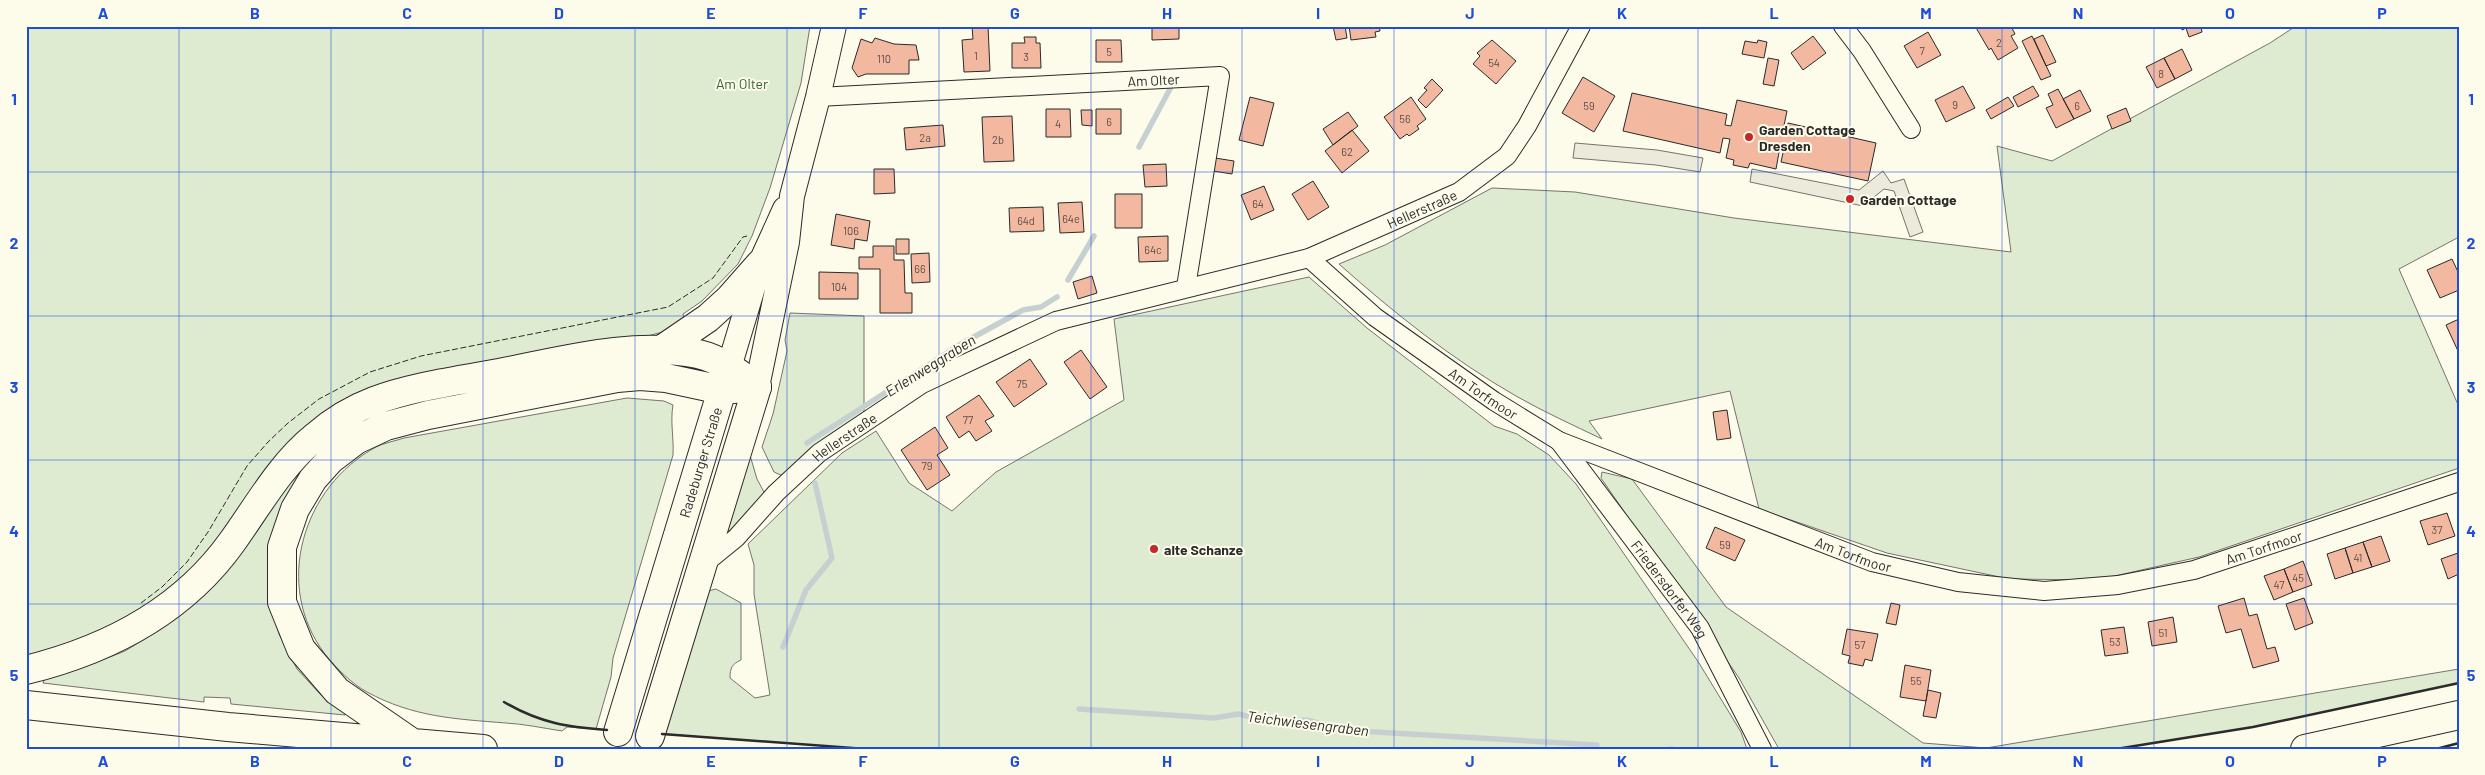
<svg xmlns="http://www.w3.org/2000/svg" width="2485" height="775" viewBox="0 0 2485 775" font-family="Barlow,sans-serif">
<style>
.green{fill:#deebd1;stroke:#74746e}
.parking{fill:#eceadb;stroke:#74746e}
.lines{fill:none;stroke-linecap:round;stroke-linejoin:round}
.stream{stroke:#c7d0d0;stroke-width:5.5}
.building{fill:#f2b8a0;stroke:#2b2b2b}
.street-casing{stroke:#2b2b2b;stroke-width:20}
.secondary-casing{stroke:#2b2b2b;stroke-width:26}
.primary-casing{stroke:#2b2b2b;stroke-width:30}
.highway-casing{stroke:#2b2b2b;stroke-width:30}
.street{stroke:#fdfbea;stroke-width:18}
.secondary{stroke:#fdfbea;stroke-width:24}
.primary{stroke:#fdfbea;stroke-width:28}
.highway{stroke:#fdfbea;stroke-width:28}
.fence{stroke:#2b2b2b;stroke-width:1;stroke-dasharray:6 2.5;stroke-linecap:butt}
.wall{stroke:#2b2b2b;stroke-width:2.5}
.grid{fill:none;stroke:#1d4ed8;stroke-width:1;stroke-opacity:0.55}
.poi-dot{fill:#c62828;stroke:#fdfbea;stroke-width:2}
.labels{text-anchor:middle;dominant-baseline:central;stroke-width:4;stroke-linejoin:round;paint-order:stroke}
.number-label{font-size:11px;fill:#5d4e48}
.street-label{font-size:14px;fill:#2b2b2b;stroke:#fdfbea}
.park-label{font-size:14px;fill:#34623c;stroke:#fdfbea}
.poi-label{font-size:14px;font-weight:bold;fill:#2b2b2b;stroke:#fdfbea;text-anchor:start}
.water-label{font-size:15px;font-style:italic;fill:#2b2b2b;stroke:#fdfbea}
.neatline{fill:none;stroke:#1d4ed8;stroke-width:2}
.grid-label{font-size:16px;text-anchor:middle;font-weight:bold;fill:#1d4ed8}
</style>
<rect width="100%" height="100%" fill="#fdfbea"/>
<!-- green -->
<path class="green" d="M26 26H810L801 83 770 188 752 236 738 264 702 301 683 314 685 321 666 331 644 337 384 386 195 569 124 624 26 657Z
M2296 26H2459V237L2399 269 2459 407V468L2199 557 2097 580 2009 579 1887 553 1759 509 1730 391 1589 421 1602 439C1573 425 1544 412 1516 396 1453 360 1394 313 1339 264L1385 245 1492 188 1575 192 1734 218 2011 252 1997 146 2052 161 2270 43Z
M1309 277 1367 328 1494 426 1517 434 1549 455 1576 484 1699 663 1741 732 1747 749H866L665 734 708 591 716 589 741 603V660C732 664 730 668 730 678L755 698 770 695 754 594V565L748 544 842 453 876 431 909 483 952 511 996 472 1124 400 1114 319Z
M790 313 864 316V412L831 434 783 476 774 472 762 447 773 414 787 351 785 340Z
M627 398 664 401 673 405C670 422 674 438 673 455L613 658 611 677 596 729 567 727 562 731C543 728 524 724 506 723 455 719 413 717 367 692 352 684 336 668 325 654 273 586 302 487 376 447 384 443 395 441 404 438Z
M749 452 757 479 765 494 730 531H726Z
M313 455 315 459 272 607 279 634 297 669 320 694 345 712V715L231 704 230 698 204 697V702L43 683 45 677 87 666 125 651 158 631 197 602 235 557 273 503Z
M1602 472 1632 479 1726 607 1923 743 1986 748 2459 669V683L2253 727 2116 749H1779L1739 678 1601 478Z"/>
<!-- parking -->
<path class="parking" d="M1575 143 1657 150 1703 158 1700 172 1656 165 1573 158Z
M1752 169 1859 190 1883 171 1891 183 1904 179 1923 232 1910 237 1894 191 1884 189 1863 206 1750 182Z"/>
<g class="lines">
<!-- stream -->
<path class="stream" d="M1139 147 1170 89
M1068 280 1094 236
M807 443 961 344 1023 310 1041 307 1057 297
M783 647 806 590 832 558 815 483
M1079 709 1214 718 1238 714 1275 722 1307 720 1341 730 1597 745
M1669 749H1672"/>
</g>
<!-- building -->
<path class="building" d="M972 26H988L990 71 964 72 962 40 973 39Z
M1152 26H1179V39L1152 40Z
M1333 26H1345L1347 38 1336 40Z
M1349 26H1379L1380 31 1375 32 1376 37 1351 40Z
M1975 26H2011L2015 34 2011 36 2018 48 1998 60 1991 48 1989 50Z
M2182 26H2201L2202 32 2189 37 2186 28 2182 30Z
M1928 32 1941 55 1917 68 1904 46Z
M2043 35 2056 62 2046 66 2034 39Z
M1813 36 1826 53 1803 70 1791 53Z
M2032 36 2051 76 2041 80 2022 41Z
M1024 37H1036V43H1040L1041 68H1012V43H1025Z
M875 38 894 44 916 45 919 60H909V74H866L858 77 852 68 861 39 872 43Z
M1096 40H1121L1122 62H1096Z
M1492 40 1516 61 1496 84 1473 64 1480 56 1477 53Z
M1758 40 1767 42 1764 58 1742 54 1745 41 1757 43Z
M2182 49 2192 70 2175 79 2164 58Z
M1768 58 1779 60 1774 86 1763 84Z
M2164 58 2175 79 2157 88 2146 67Z
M1583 77 1615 96 1594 132 1562 113Z
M1432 79 1443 90 1426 108 1418 100 1427 90 1424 88Z
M1963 86 1975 108 1946 122 1935 100Z
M2033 86 2039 96 2018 107 2013 97Z
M2058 89 2074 119 2056 128 2046 108 2053 105 2048 94Z
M2080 90 2091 111 2074 119 2063 99Z
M1632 93 1727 114 1725 125 1731 126 1737 100 1787 111 1782 135 1785 136 1788 123 1876 143 1868 181 1781 162 1784 148 1780 147 1776 169 1750 163 1748 168 1733 165 1734 160 1726 158 1730 139 1723 138 1720 153 1623 131Z
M1250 97 1274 103 1263 146 1239 140Z
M1411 97 1426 119 1417 126 1419 129 1409 136 1407 134 1400 139 1384 117Z
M2008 97 2014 106 1991 119 1986 110Z
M2126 108 2131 121 2112 129 2107 116Z
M1046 109H1070L1071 137H1046Z
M1096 109H1121V134H1096Z
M1081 110H1092V126L1082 125Z
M1348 112 1358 126 1333 145 1323 129Z
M1012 116 1014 161 984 162 982 117Z
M943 125 945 146 906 150 904 128Z
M1352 130 1369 151 1342 173 1325 151Z
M1215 158 1234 161 1232 174 1213 171Z
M1166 164 1167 186 1145 187 1143 165Z
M874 169H894L895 193 874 194Z
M1313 181 1329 207 1308 220 1292 194Z
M1264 186 1274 210 1251 220 1241 195Z
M1115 194H1142V228H1115Z
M1082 202 1084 232 1060 233 1058 203Z
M1043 207 1044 231 1010 232 1009 208Z
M836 214 870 221 867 241 855 239 854 249 831 245Z
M1168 236V261L1139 262 1138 237Z
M896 239H909V254H896Z
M873 246H894V260H904L905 293H912V313H880V269H859V257H873Z
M929 253 930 282 912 283 911 254Z
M2452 259 2459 274V290L2440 298 2427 270Z
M819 272 858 273V299H819Z
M1092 276 1097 293 1078 299 1073 282Z
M2459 319V351H2458L2446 325Z
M1081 350 1107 387 1090 399 1064 362Z
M1030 359 1047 384 1014 407 996 382Z
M979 395 994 416 985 421 992 431 976 441 969 431 959 438 946 417Z
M1727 410 1731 438 1717 440 1713 412Z
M935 427 948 448 937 455 950 475 927 490 901 450Z
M2447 513 2455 536 2428 545 2420 521Z
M1715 527 1745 540 1735 561 1706 548Z
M2381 536 2390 561 2372 567 2363 542Z
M2363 542 2372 567 2353 573 2345 548Z
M2345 548 2353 573 2335 579 2327 554Z
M2458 553 2459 574 2448 579 2441 559Z
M2303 561 2312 585 2293 592 2284 569Z
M2284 569 2293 592 2274 600 2264 576Z
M2244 598 2249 616 2257 614 2267 649 2275 647 2279 661 2253 668 2241 629 2226 633 2218 606Z
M2304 598 2313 623 2295 630 2286 604Z
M1891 603 1900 605 1896 625 1886 623Z
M2173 617 2177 642 2152 646 2148 622Z
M2124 627 2128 653 2105 656 2101 630Z
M1847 629 1878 634 1872 661 1865 659 1863 666 1848 663 1850 656 1842 654Z
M1905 665 1931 670 1926 701 1900 697Z
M1928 690 1941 693 1936 718 1923 716Z"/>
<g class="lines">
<!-- street casing -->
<g class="street-casing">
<g id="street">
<path d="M1843 26 1862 51 1911 129"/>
<path id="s1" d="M818 97 1220 76 1186 287"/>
<path id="s2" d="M1309 258 1375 317 1494 401 1559 441 1872 562 1958 582 2044 591 2118 585 2194 570 2459 482"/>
<path id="s3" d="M1559 441 1700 628 1762 749"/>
<path id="s4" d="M704 564 736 538 776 493 819 453 922 384 1056 321 1309 258 1459 192 1507 156 1527 126 1581 26"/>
</g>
</g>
<!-- secondary casing -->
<g class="secondary-casing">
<path id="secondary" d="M724 384 760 264 785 209
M757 387 787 242 792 196 818 97 834 26"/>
</g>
<!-- primary casing -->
<g class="primary-casing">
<g id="primary">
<path id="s5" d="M618 732 722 390"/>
<path d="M650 736 757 387"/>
</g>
</g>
<!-- highway casing -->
<g class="highway-casing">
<path id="highway" d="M661 350 708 318 730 298 760 264
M26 670C107 650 182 612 232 542 258 506 280 465 316 436 333 421 353 409 374 401 414 386 458 381 499 373 562 361 633 341 698 354 720 359 739 373 757 387
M26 705 228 727 483 749
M414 744 337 691 301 649 282 602V547L295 509 313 479 331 459 356 440 386 426 428 415 617 378 640 376 666 378 722 390 757 387
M2305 749 2459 715"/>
</g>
<!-- street -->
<use href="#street" class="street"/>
<!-- secondary -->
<use href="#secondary" class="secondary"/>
<!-- primary -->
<use href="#primary" class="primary"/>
<!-- highway -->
<use href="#highway" class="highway"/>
<!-- fence -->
<path class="fence" d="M141 603 162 587 187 562 208 532 247 466 268 442 288 423 319 399 370 372 421 356 668 307 713 278 743 237 747 236"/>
<!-- wall -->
<path class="wall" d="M504 702C540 723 567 727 607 730
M662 734 866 749
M2116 749 2253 727 2459 683
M2436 749 2459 743"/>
</g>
<!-- grid -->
<path class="grid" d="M179 26V749M331 26V749M483 26V749M635 26V749M787 26V749M939 26V749M1091 26V749M1242 26V749M1394 26V749M1546 26V749M1698 26V749M1850 26V749M2002 26V749M2154 26V749M2306 26V749M26 172H2459M26 316H2459M26 460H2459M26 604H2459"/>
<!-- markers -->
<g class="poi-dot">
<circle cx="1749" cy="137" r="5"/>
<circle cx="1850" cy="199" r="5"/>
<circle cx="1154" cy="549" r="5"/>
</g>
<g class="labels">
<!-- number labels -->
<g class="number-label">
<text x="1999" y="42">2</text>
<text x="1922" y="50">7</text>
<text x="1109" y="51">5</text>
<text x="976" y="55">1</text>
<text x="1026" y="56">3</text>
<text x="884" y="58">110</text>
<text x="1494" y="62">54</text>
<text x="2161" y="73">8</text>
<text x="1955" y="104">9</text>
<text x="1589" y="105">59</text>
<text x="2077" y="105">6</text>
<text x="1405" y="118">56</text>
<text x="1109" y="121">6</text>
<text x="1058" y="123">4</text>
<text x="925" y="137">2a</text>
<text x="998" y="139">2b</text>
<text x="1347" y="151">62</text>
<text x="1258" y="203">64</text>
<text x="1071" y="218">64e</text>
<text x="1026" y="220">64d</text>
<text x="851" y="230">106</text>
<text x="1153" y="249">64c</text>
<text x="920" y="268">66</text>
<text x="839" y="286">104</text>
<text x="1022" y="383">75</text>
<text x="968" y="419">77</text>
<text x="927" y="465">79</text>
<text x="2437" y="529">37</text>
<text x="1725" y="544">59</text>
<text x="2358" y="557">41</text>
<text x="2298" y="577">45</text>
<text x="2279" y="584">47</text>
<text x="2163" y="632">51</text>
<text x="2115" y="641">53</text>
<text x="1860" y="644">57</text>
<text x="1916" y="680">55</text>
</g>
<!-- street labels -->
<g class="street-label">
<text stroke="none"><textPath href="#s1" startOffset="336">Am Olter</textPath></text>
<text stroke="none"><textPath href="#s4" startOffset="816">Hellerstraße</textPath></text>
<text stroke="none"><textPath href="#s2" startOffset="221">Am Torfmoor</textPath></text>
<text stroke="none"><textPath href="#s4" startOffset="190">Hellerstraße</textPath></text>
<text stroke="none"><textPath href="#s5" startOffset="282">Radeburger Straße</textPath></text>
<text stroke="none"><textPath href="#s2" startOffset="1046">Am Torfmoor</textPath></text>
<text stroke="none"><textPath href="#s2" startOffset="626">Am Torfmoor</textPath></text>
<text stroke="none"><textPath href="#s3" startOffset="185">Friedersdorfer Weg</textPath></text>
</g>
<!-- park labels -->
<g class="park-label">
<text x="742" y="83">Am Olter</text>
</g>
<!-- poi labels -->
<g class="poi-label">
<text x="1759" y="129">Garden Cottage<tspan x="1759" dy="16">Dresden</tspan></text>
<text x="1860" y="199">Garden Cottage</text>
<text x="1164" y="549">alte Schanze</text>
</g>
<!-- water labels -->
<g class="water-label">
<text transform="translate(930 365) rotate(-32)">Erlenweggraben</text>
<text transform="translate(1308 723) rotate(7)">Teichwiesengraben</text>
</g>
</g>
<!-- border -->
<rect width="2485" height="775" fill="none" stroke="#fdfbea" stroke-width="55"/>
<rect x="28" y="28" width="2430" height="720" class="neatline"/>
<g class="grid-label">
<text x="103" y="19">A</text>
<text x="255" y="19">B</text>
<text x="407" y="19">C</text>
<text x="559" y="19">D</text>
<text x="711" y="19">E</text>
<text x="863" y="19">F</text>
<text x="1015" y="19">G</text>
<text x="1167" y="19">H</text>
<text x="1318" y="19">I</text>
<text x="1470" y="19">J</text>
<text x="1622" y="19">K</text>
<text x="1774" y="19">L</text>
<text x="1926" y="19">M</text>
<text x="2078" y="19">N</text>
<text x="2230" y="19">O</text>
<text x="2382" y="19">P</text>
<text x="14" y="105">1</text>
<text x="2471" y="105">1</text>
<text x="14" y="249">2</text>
<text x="2471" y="249">2</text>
<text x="14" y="393">3</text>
<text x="2471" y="393">3</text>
<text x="14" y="537">4</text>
<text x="2471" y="537">4</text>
<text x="14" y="681">5</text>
<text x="2471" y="681">5</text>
<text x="103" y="767">A</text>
<text x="255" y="767">B</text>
<text x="407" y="767">C</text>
<text x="559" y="767">D</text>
<text x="711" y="767">E</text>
<text x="863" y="767">F</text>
<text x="1015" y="767">G</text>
<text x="1167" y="767">H</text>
<text x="1318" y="767">I</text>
<text x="1470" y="767">J</text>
<text x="1622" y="767">K</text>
<text x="1774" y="767">L</text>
<text x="1926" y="767">M</text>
<text x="2078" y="767">N</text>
<text x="2230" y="767">O</text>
<text x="2382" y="767">P</text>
</g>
</svg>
